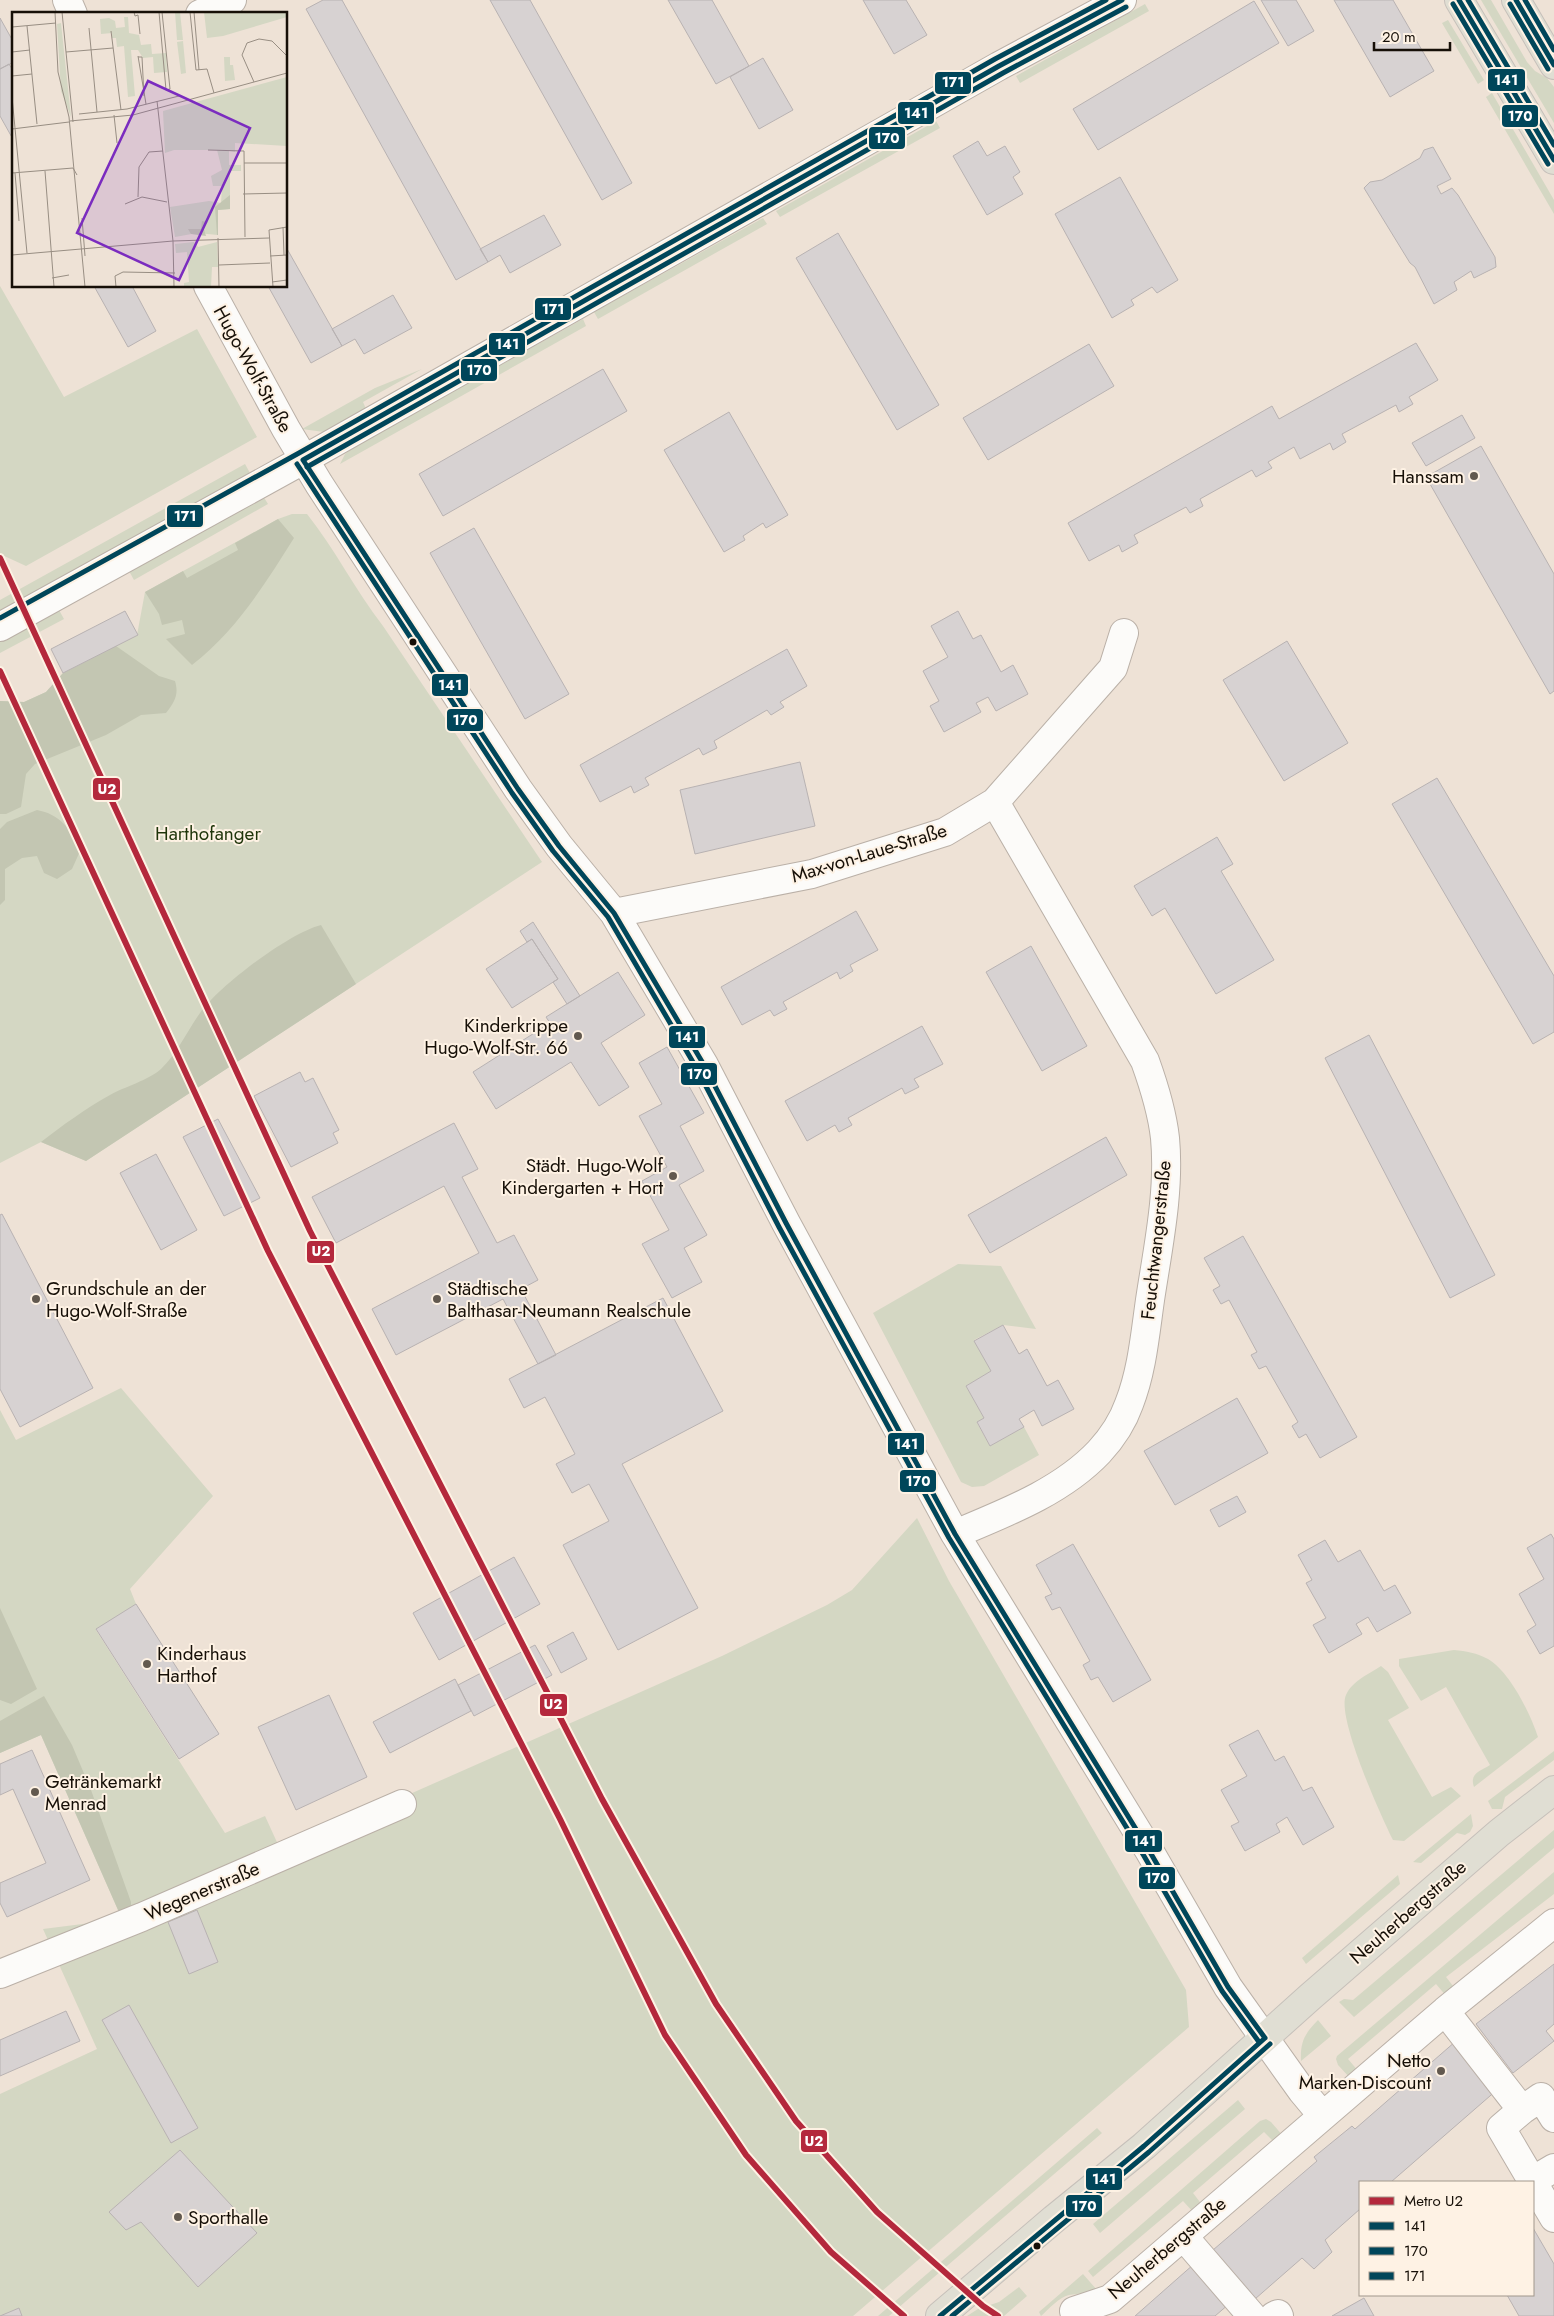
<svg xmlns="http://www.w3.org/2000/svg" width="1554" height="2316" viewBox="0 0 1554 2316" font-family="Jost,sans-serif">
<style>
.green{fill:#d4d7c3}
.forest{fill:#c3c6b2}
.building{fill:#d7d2d2;stroke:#b8b2b2}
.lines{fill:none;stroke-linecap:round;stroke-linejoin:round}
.minor-casing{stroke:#bab0a7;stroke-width:30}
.major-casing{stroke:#c6c0ba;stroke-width:30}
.minor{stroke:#fcfbf9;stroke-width:28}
.major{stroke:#e0ded3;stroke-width:28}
.bus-1-casing{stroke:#fef2e4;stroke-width:9}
.bus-2-casing{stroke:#fef2e4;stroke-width:9}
.bus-3-casing{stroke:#fef2e4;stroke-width:9}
.bus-1{stroke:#00465a;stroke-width:5}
.bus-2{stroke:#00465a;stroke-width:5}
.bus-3{stroke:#00465a;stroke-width:5}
.metro-1-casing{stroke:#fef2e4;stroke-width:10}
.metro-1{stroke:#b4283c;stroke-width:6}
.poi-dot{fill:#62594f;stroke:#fef2e4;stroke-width:2}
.bus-dot{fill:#160f07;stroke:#fef2e4;stroke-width:2}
.labels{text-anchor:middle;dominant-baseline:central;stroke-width:4;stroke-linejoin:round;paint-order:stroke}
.street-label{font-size:19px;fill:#160f07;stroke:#fef2e4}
.poi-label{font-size:19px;fill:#160f07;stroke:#fef2e4;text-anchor:start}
.park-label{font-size:19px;fill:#1f350a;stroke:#fef2e4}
.inset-road{fill:none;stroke:#988e83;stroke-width:1}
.view{fill:#7b2cbf;fill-opacity:0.15;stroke:#7b2cbf;stroke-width:2.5}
.inset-edge{fill:none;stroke:#160f07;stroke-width:2.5}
.line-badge{stroke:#fef2e4;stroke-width:2}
.badge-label{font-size:14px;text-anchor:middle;font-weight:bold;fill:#fff}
</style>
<rect width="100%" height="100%" fill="#eee2d6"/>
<!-- green -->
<path class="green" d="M1481 0H1491L1527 62 1535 71 1547 78 1554 87V123Z
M1145 4 1149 11 1020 83 1016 76Z
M1448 20 1484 80 1478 84 1442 23Z
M1492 93 1554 200V214L1486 97Z
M936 121 940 128 780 217 776 211Z
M763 218 767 224 598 319 594 312Z
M0 286 64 397 197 329 257 437 26 566 0 554Z
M583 319 586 326 340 464 345 454 354 447Z
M422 369 363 402 366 409 324 432 302 429 375 388Z
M245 464 250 473 0 612V600Z
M263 496 268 504 134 580 129 571Z
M292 514H307C335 549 355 590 383 626L542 862 86 1161 41 1142 0 1163V701L24 702 46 692 63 673 137 635 145 592 278 519Z
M59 610 64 619 0 653V642Z
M958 1264 1001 1266 1036 1329 1003 1325 974 1340 991 1371 966 1386 984 1418 977 1423 990 1446 1024 1427 1039 1455 984 1486 972 1487 961 1482 873 1313Z
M121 1388 213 1496 130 1589 136 1604 96 1630 225 1833 265 1816 281 1851 722 1656 827 1605 852 1590 917 1518 949 1581 1186 1990 1189 2027 853 2316H0V2094L97 2049 43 1929 122 1919 41 1735 0 1753V1410L16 1440Z
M1454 1650C1466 1651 1477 1653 1488 1659 1510 1672 1530 1713 1538 1737L1474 1787C1469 1773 1481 1771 1490 1765L1446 1687 1421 1701 1399 1666V1659Z
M1381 1666 1388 1672 1409 1708 1388 1720 1432 1797 1451 1787 1461 1796 1404 1841 1393 1840C1381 1816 1336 1717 1346 1695 1352 1681 1369 1674 1381 1666Z
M1554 1751V1760L1505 1797 1502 1809H1492L1488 1801Z
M1471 1814 1473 1826 1470 1832 1465 1835 1457 1833 1421 1863 1413 1862Z
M1554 1830V1848L1354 2017 1339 2002 1344 1999 1353 2000Z
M1554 1872V1894L1446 1977 1457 1991 1448 1998 1436 1984 1348 2059 1359 2072 1351 2079 1338 2065 1336 2059 1337 2056Z
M1398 1875 1400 1884 1306 1964 1302 1958Z
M1318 2020 1331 2036 1301 2061C1300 2042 1305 2033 1318 2020Z
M1238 2100 1245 2109 1100 2233 1093 2224Z
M1266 2119 1271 2122 1284 2137 1276 2144 1264 2132 1193 2193 1203 2206 1194 2213 1183 2201 1093 2277 1088 2271 1260 2121Z
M1097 2128 1102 2133 905 2302 889 2316H878Z
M1083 2274 1097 2290C1086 2294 1080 2293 1069 2295 1059 2297 1049 2309 1041 2316L1039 2312Z
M1019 2287 1027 2296 1004 2316H967L978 2309 999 2302Z"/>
<!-- forest -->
<path class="forest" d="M278 519 294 538C265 584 236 631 192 665L166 639 185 634 182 620 162 625 159 614 145 592 183 571 187 578 238 550 235 543Z
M116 646 159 676 175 681C179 694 175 702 166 713L141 715 106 735 35 764 26 774 21 807 6 814H0V701L24 702 46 692 63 673Z
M37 810C59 814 71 829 81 849L72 869 57 879 44 873 37 856 22 858 5 869V900L0 905V829L7 822Z
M321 925 356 984 86 1161 41 1142C63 1125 85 1109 110 1095 124 1087 149 1080 161 1069 177 1054 187 1031 200 1013 219 986 289 933 321 925Z
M0 1608 37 1689 11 1704 0 1700Z
M44 1696 72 1745 91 1790 131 1902V1912L122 1919 41 1735 0 1753V1721Z"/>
<!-- building -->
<path class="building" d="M323 0H342L488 262 456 280 306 9Z
M490 0H530L632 183 602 200Z
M668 0H712L749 66 716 84Z
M863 0H906L927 35 894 54Z
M1261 0H1296L1314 31 1288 46Z
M1334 0H1393L1434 71 1390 97Z
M1254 1 1279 43 1098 150 1073 109Z
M0 18 14 43V62L0 69Z
M763 58 793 110 759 129 730 77Z
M9 64 14 72V141L0 116V69Z
M978 141 987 156 1005 146 1020 172 1013 177 1023 194 987 215 953 156Z
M1433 147 1451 179 1437 186 1441 194 1452 188 1458 195 1495 257 1496 267 1474 278 1471 271 1454 282 1457 290 1434 304 1415 267 1410 263 1364 188 1370 182 1382 180 1420 158 1424 150Z
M1120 177 1178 280 1157 293 1152 287 1131 300 1134 305 1112 318 1055 214Z
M544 215 561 245 510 273 500 255 488 262 480 249Z
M838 233 939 405 897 430 796 258Z
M286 247 342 346 311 363 268 286H286Z
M94 286H132L156 331 128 347Z
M393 295 412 328 364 354 355 339 342 346 332 329Z
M1416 343 1438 380 1409 397 1413 404 1399 412 1396 405 1342 434 1346 442 1333 450 1330 443 1300 459 1294 447 1268 462 1272 468 1256 477 1252 470 1200 499 1203 506 1190 513 1186 507 1134 535 1138 543 1122 552 1119 545 1089 561 1068 523 1272 406 1279 419Z
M1089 344 1114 386 988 460 963 418Z
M603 369 627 411 443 516 419 474Z
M729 412 788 515 766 528 763 523 743 536 745 540 724 552 664 450Z
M1462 415 1475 438 1426 466 1412 443Z
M1481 446 1554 574V691L1550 694 1426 477Z
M474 528 569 694 525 719 430 553Z
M125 611 138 635 63 673 51 649Z
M958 611 973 639 981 635 1001 672 1013 665 1028 694 996 711 988 697 976 703 981 712 944 732 930 706 939 701 923 671 948 657 931 626Z
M1287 641 1348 743 1284 781 1223 680Z
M787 649 807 686 780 702 784 707 771 715 767 710 714 741 717 748 703 755 699 748 645 778 649 785 634 793 631 786 600 802 580 765Z
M800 762 815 826 695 854 680 790Z
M1437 778 1554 976V1032L1533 1044 1392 804Z
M1217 837 1233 864 1221 871 1274 960 1216 994 1165 908 1152 916 1134 886Z
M856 911 878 950 850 965 853 971 840 979 837 972 783 1002 787 1009 774 1016 770 1010 742 1025 721 987Z
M533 922 580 996 567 1004 553 982 558 979 532 939 527 942 520 931Z
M532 939 558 979 512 1008 486 969Z
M1031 946 1087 1046 1042 1071 986 972Z
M618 972 645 1015 601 1043 629 1087 599 1106 571 1062 496 1109 473 1072 550 1023 546 1017Z
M922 1026 943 1064 914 1079 919 1087 905 1094 902 1088 848 1118 852 1125 839 1132 835 1125 807 1141 785 1101Z
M1369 1035 1495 1275 1450 1298 1325 1058Z
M667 1047 704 1113 680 1126 704 1171 679 1185 707 1235 684 1248 702 1282 672 1298 642 1244 669 1230 642 1181 667 1167 639 1116 662 1104 639 1063Z
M300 1072 305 1082 313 1078 339 1130 333 1133 338 1143 291 1167 254 1096Z
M218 1119 260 1198 224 1216 183 1137Z
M454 1123 478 1169 462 1177 497 1243 514 1235 538 1280 521 1289 556 1355 538 1364 503 1299 396 1355 372 1309 479 1253 444 1186 336 1243 312 1197Z
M1106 1137 1127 1175 990 1253 968 1215Z
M156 1154 197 1230 161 1250 120 1173Z
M2 1214 93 1388 20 1427 0 1389V1215Z
M1243 1236 1357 1437 1320 1458 1306 1434 1299 1438 1292 1426 1298 1422 1266 1366 1259 1369 1251 1355 1257 1352 1229 1300 1221 1304 1213 1290 1220 1286 1204 1258Z
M663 1298 723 1411 622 1464 698 1608 618 1650 563 1545 609 1521 589 1484 572 1493 556 1464 575 1454 545 1397 524 1408 509 1379Z
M1003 1325 1019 1354 1027 1349 1047 1386 1058 1380 1074 1409 1042 1426 1034 1410 1019 1419 1024 1427 990 1446 977 1422 984 1418 966 1386 991 1371 974 1341Z
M1237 1398 1268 1453 1175 1505 1144 1451Z
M1237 1496 1246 1512 1219 1527 1210 1510Z
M1551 1534 1554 1539V1646L1540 1654 1527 1631 1536 1625 1519 1594 1544 1579 1527 1548Z
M1325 1540 1338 1562 1360 1550 1384 1591 1395 1585 1411 1613 1377 1632 1368 1617 1356 1624 1362 1634 1329 1653 1313 1625 1326 1618 1306 1583 1312 1580 1298 1555Z
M1073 1544 1151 1680 1113 1702 1098 1677 1091 1680 1083 1665 1090 1661 1060 1607 1052 1610 1045 1597 1052 1594 1036 1565Z
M514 1557 540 1604 439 1660 413 1613Z
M136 1604 219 1734 179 1759 96 1629Z
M573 1632 587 1659 561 1673 547 1646Z
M535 1645 552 1675 474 1716 458 1685Z
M455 1679 471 1711 390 1753 373 1722Z
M329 1695 367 1777 296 1810 258 1727Z
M1258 1730 1275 1761 1284 1756 1303 1791 1312 1787 1334 1827 1303 1845 1287 1817 1276 1824 1280 1832 1245 1851 1231 1826 1239 1822 1221 1790 1247 1776 1229 1745Z
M32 1750 90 1880 7 1917 0 1903V1883L46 1863 13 1789 0 1795V1764Z
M197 1910 218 1962 189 1974 168 1922Z
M1554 1964V2024L1546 2031 1554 2041 1513 2073 1476 2024Z
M129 2005 198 2128 171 2143 102 2020Z
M66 2011 80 2041 0 2076V2040Z
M1456 2041 1498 2089 1391 2182H1360V2209L1325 2240 1332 2252 1314 2269 1302 2258 1255 2299 1213 2250 1317 2161 1314 2157 1352 2126 1355 2129Z
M180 2150 257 2233 198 2287 141 2222 126 2230 109 2212Z
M1533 2228 1554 2264V2316H1519L1507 2295H1533Z
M1194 2264 1229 2304 1215 2316H1135Z
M1364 2298 1374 2316H1332Z
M19 2308 22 2316H0Z"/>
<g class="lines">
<!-- minor casing -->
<g class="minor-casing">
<path id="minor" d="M67 0 73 14
M200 14 232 0
M208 286 286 429 319 484 518 789 559 846 614 913 704 1065 786 1223 955 1534 1150 1852 1228 1987 1302 2091 1322 2115
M0 627 303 460 999 66 1122 0
M614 913 812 874 945 832 995 802 1113 668 1124 633
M955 1534C1005 1513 1061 1492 1099 1452 1111 1439 1123 1421 1129 1404 1142 1371 1145 1335 1150 1300 1158 1247 1170 1191 1165 1138 1162 1111 1154 1086 1145 1061L995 802
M0 1974 142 1917 402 1804
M1445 2011 1522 2110 1541 2097 1554 2118
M1522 2110 1501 2128 1554 2218
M1532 2181 1554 2168
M1183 2236 1252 2316
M1074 2311 1110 2299 1445 2011 1554 1923
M1274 2316 1278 2314 1279 2316"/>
</g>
<!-- major casing -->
<g class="major-casing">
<path id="major" d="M1459 0 1554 160
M1516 0 1554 65
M940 2316 1054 2219 1144 2146 1310 1997 1499 1833 1554 1790"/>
</g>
<!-- minor -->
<use href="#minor" class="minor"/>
<!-- major -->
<use href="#major" class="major"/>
<!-- bus-1 casing -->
<g class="bus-1-casing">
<path id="bus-1" d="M1459 0 1554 160
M1516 0 1554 65
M303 460 518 789 559 846 614 913 704 1065 786 1223 955 1534 1150 1852 1228 1987 1265 2038
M303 460 999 66 1122 0
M940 2316 1144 2146 1265 2038"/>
</g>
<!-- bus-2 casing -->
<g class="bus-2-casing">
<path id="bus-2" d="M1453 4 1548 164
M1510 4 1548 69
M297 464 512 793 553 851 608 917 697 1069 779 1227 949 1538 1144 1856 1222 1991 1259 2042
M307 467 1003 73 1126 7
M952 2316 1149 2152 1270 2044"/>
</g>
<!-- bus-3 casing -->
<g class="bus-3-casing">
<path id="bus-3" d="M1468 0 1554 145
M1525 0 1554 50
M0 618 299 453 995 59 1106 0"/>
</g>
<!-- bus-1 -->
<use href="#bus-1" class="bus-1"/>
<!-- bus-2 -->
<use href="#bus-2" class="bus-2"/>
<!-- bus-3 -->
<use href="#bus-3" class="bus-3"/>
<!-- metro-1 casing -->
<g class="metro-1-casing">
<path id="metro-1" d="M0 558 310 1231 602 1799 716 2004 796 2121 877 2212 983 2306 998 2316
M0 671 268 1251 560 1819 665 2035 746 2155 831 2252 904 2316"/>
</g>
<!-- metro-1 -->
<use href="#metro-1" class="metro-1"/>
</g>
<!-- markers -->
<g class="poi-dot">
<circle cx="1474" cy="476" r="5"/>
<circle cx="578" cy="1036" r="5"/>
<circle cx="673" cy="1176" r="5"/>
<circle cx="36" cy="1299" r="5"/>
<circle cx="437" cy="1299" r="5"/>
<circle cx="147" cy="1664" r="5"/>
<circle cx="35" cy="1792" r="5"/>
<circle cx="1441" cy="2071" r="5"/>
<circle cx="178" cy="2217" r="5"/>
</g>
<g class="bus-dot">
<circle cx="413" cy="642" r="4.5"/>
<circle cx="1037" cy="2246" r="4.5"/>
</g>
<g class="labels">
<!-- street labels -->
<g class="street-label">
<text transform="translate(253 369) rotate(61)">Hugo-Wolf-Straße</text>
<text transform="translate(869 853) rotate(-17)">Max-von-Laue-Straße</text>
<text transform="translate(1156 1240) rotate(-84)">Feuchtwangerstraße</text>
<text transform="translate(202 1891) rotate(-23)">Wegenerstraße</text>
<text transform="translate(1408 1912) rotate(-41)">Neuherbergstraße</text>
<text transform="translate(1167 2248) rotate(-40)">Neuherbergstraße</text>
</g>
<!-- poi labels -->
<g class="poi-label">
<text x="1464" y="476" text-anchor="end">Hanssam</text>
<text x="568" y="1025" text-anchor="end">Kinderkrippe<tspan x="568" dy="22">Hugo-Wolf-Str. 66</tspan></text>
<text x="663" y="1165" text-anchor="end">Städt. Hugo-Wolf<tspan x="663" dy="22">Kindergarten + Hort</tspan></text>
<text x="46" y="1288">Grundschule an der<tspan x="46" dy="22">Hugo-Wolf-Straße</tspan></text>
<text x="447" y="1288">Städtische<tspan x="447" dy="22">Balthasar-Neumann Realschule</tspan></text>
<text x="157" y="1653">Kinderhaus<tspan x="157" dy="22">Harthof</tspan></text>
<text x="45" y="1781">Getränkemarkt<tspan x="45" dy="22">Menrad</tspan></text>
<text x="1431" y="2060" text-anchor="end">Netto<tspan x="1431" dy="22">Marken-Discount</tspan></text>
<text x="188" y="2217">Sporthalle</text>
</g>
<!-- park labels -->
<g class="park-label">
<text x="208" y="833">Harthofanger</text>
</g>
</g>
<!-- overview -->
<g transform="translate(12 12)">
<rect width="275" height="275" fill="#eee2d6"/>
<path d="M163 0H168L171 28H165ZM192 0H275V5L211 24 195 26ZM112 5H116L117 21 127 23 129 33 139 32 140 42 154 41 155 60 142 61 141 45 131 46 126 38H119L123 84 116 85 112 34 105 35 104 26H100V21L89 22 88 7 97 6 103 9 104 16 113 15ZM49 11 59 105 49 79 45 12ZM171 29 174 61 169 62 165 30ZM212 45H218V53H221L223 68 213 69ZM275 65V134L223 131V140L217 139V153H229V159H218V197L206 198V223L185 221 163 225 158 195 197 189 209 191 210 174H201L199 164 210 158 205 138H162L153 141 151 99ZM182 230 186 235 205 230 206 255H200L199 275H172V271L177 270 175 240 164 241 163 232Z" fill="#d4d7c3"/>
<path d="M218 183V197L206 198V223H205L203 195ZM190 209 196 210 191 214 194 224 179 222 176 217H189Z" fill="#c3c6b2"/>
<path class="inset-road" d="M43 0 46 60 57 105 73 275M50 0 61 110M122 0 123 4 126 3 128 22M147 0 154 78 158 77M150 0 158 77M178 0 184 58 195 57 202 81M182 0 187 58M15 14 25 112M0 15 44 11M77 16 85 100M99 19 109 98M0 40 18 38M54 40 101 36M126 44 134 92M126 45H130L132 84M0 64 20 62M242 70 230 43 235 31 247 27 260 29 275 44M0 85 15 241M145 89 161 229 162 275M67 102 115 97 167 84M102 103 105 131M58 109 121 103 275 61M0 117 57 110M196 138 232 139M232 139 233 225M232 151H275M33 159 42 275M0 161 61 156 65 163M3 161 7 209M231 182 275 181M126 185 127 155 137 140 151 139M113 192 130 185 155 190M70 206 73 244M271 215 272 243M206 226 207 275M0 243 161 229 257 226M258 244 275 243M207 253 258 251M40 266 57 263M260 270 275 268M104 275 103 264 111 260 163 261M261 275 257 218 275 215"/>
<path class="view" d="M136 69 238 116 167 268 65 221Z"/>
<rect width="275" height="275" class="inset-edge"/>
</g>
<g class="line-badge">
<rect x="1487" y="68" width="39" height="24" rx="5" fill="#00465a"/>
<rect x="934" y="71" width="38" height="24" rx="5" fill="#00465a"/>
<rect x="897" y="101" width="38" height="24" rx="5" fill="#00465a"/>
<rect x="1501" y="104" width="38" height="24" rx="5" fill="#00465a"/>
<rect x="868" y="126" width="38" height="24" rx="5" fill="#00465a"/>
<rect x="534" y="297" width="38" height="24" rx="5" fill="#00465a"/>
<rect x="488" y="332" width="38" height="24" rx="5" fill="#00465a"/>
<rect x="460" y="358" width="38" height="24" rx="5" fill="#00465a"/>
<rect x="166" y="504" width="38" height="24" rx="5" fill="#00465a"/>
<rect x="431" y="673" width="38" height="24" rx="5" fill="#00465a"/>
<rect x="446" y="708" width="38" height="24" rx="5" fill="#00465a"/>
<rect x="92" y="777" width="29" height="24" rx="5" fill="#b4283c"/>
<rect x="668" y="1025" width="38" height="24" rx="5" fill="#00465a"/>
<rect x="680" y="1062" width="38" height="24" rx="5" fill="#00465a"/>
<rect x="306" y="1240" width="29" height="24" rx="5" fill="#b4283c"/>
<rect x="887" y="1432" width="38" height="24" rx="5" fill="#00465a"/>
<rect x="899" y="1469" width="38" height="24" rx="5" fill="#00465a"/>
<rect x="539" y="1693" width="29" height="24" rx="5" fill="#b4283c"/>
<rect x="1124" y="1829" width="39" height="24" rx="5" fill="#00465a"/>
<rect x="1138" y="1866" width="38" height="24" rx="5" fill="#00465a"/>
<rect x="800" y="2129" width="28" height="24" rx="5" fill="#b4283c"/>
<rect x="1085" y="2167" width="38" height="24" rx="5" fill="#00465a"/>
<rect x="1065" y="2194" width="38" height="24" rx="5" fill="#00465a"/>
</g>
<g class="badge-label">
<text x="1506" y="85">141</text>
<text x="953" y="87">171</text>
<text x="916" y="118">141</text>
<text x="1520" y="121">170</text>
<text x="887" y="143">170</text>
<text x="553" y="314">171</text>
<text x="507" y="349">141</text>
<text x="479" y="375">170</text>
<text x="185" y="521">171</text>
<text x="450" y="690">141</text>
<text x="465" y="725">170</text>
<text x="107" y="794">U2</text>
<text x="687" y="1042">141</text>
<text x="699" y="1079">170</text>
<text x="321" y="1256">U2</text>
<text x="906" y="1449">141</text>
<text x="918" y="1486">170</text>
<text x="553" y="1709">U2</text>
<text x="1144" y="1846">141</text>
<text x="1157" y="1883">170</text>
<text x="814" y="2146">U2</text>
<text x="1104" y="2184">141</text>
<text x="1084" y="2211">170</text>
</g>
<!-- legend -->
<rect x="1359" y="2181" width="175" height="115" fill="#fef2e4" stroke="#a1978c"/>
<rect x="1369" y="2197" width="25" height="8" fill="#b4283c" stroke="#a1978c"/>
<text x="1404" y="2206" font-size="15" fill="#160f07">Metro U2</text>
<rect x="1369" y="2222" width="25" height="8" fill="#00465a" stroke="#a1978c"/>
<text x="1404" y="2231" font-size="15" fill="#160f07">141</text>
<rect x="1369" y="2247" width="25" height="8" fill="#00465a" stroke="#a1978c"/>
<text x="1404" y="2256" font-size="15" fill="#160f07">170</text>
<rect x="1369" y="2272" width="25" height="8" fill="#00465a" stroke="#a1978c"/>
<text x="1404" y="2281" font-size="15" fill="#160f07">171</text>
<!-- scale -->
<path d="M1374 42v8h76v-8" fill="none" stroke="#160f07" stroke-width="2.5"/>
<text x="1382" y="42" font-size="15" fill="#160f07" stroke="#fef2e4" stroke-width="4" paint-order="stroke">20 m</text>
</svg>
